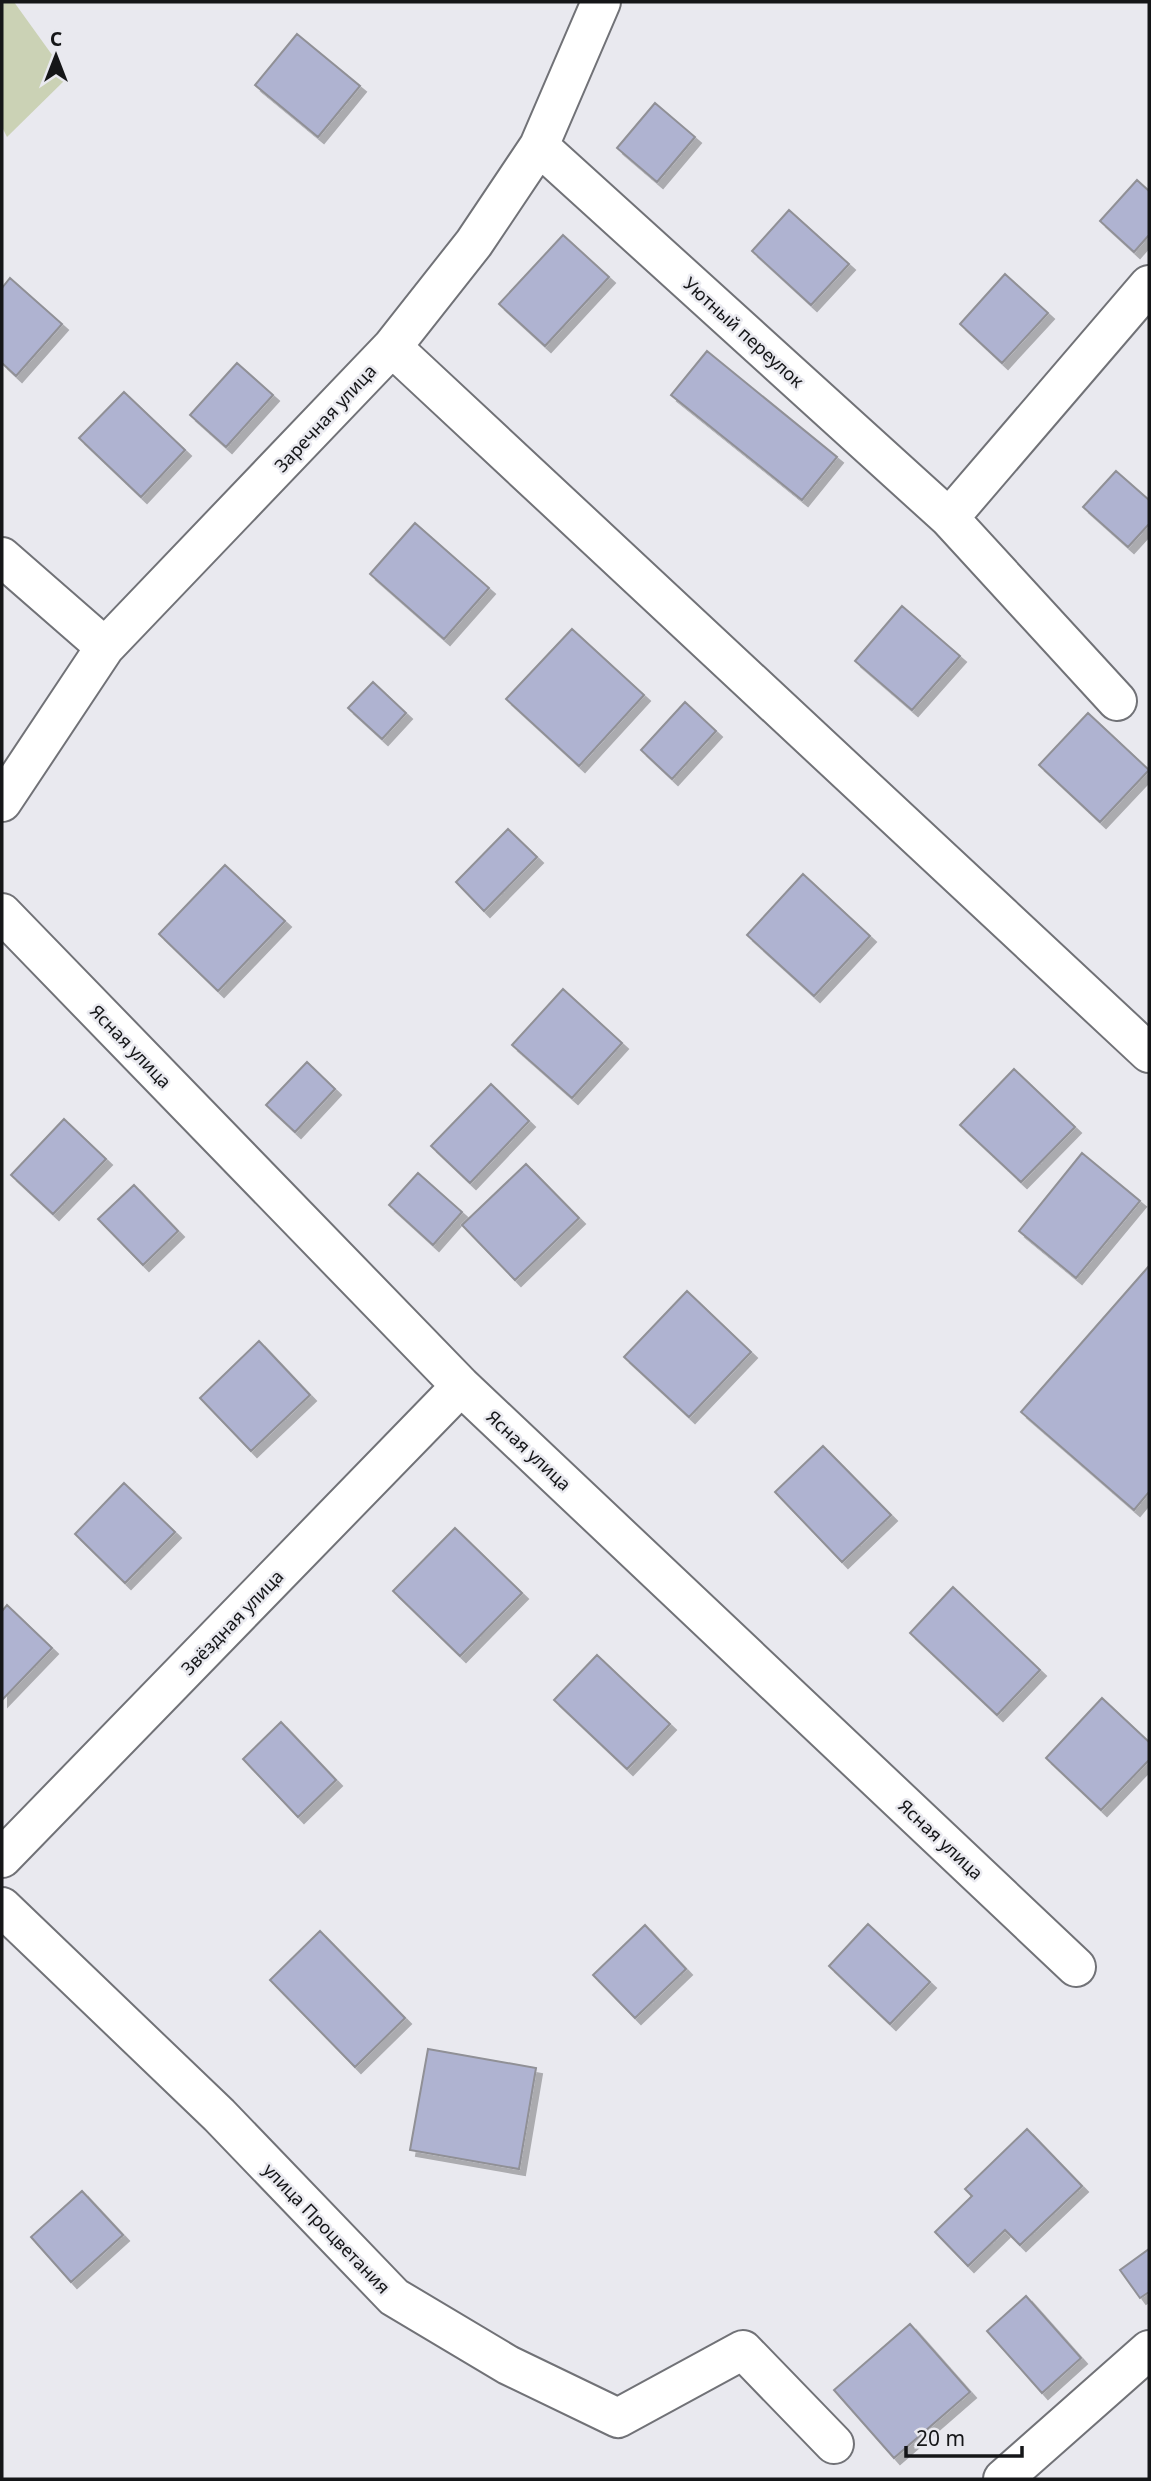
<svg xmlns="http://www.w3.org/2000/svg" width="1151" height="2481" viewBox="0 0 1151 2481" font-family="'Noto Sans',sans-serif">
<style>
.green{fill:#cbd2b5}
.building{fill:#afb3d1;stroke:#909096;stroke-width:2;filter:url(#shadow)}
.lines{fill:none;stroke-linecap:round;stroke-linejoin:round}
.minor-casing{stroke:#717277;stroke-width:42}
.minor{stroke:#fff;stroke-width:38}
.labels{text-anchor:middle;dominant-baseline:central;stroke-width:5;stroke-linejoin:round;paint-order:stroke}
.street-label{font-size:18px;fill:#151618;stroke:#e9e9ef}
</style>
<defs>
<filter id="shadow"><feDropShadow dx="6" dy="6" stdDeviation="0" flood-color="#0004"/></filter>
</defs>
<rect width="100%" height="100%" fill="#e9e9ef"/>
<!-- green -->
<path class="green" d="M2 2H14L68 77 7 137 2 127Z"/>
<!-- building -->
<path class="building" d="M297 34 360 86 318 137 255 85Z
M655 103 695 137 657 182 617 148Z
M1137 180 1149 191V235L1134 252 1100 221Z
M789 210 849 264 811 305 752 251Z
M563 235 609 277 545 346 499 304Z
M1005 274 1048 313 1002 363 960 324Z
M10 278 62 324 16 376 2 363V288Z
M707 351 837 457 802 500 671 395Z
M237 363 273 395 226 447 190 415Z
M124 392 185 450 141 497 79 438Z
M1116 471 1149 500V524L1128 547 1083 507Z
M415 523 489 588 444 639 370 574Z
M902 606 960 656 912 710 855 661Z
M572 629 644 695 579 766 506 699Z
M373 682 406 713 382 739 348 708Z
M685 702 716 731 672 779 641 750Z
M1088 713 1149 770 1100 822 1039 765Z
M508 829 537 857 484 911 456 882Z
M225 865 285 921 218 991 159 934Z
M803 874 870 936 814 996 747 935Z
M563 989 622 1043 572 1098 512 1045Z
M307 1062 335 1089 295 1132 266 1105Z
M1014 1069 1075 1127 1021 1182 960 1125Z
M491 1084 529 1121 470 1183 431 1146Z
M64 1119 106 1159 53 1214 11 1175Z
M1082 1153 1140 1201 1076 1278 1019 1231Z
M526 1164 579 1218 515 1280 462 1225Z
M418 1173 462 1212 433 1245 389 1205Z
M134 1185 178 1231 143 1265 98 1219Z
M1149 1266V1492L1134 1510 1021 1412Z
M687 1291 751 1352 689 1417 624 1357Z
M259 1341 310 1395 251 1451 200 1398Z
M823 1446 891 1515 842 1562 775 1492Z
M124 1483 175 1532 125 1583 75 1534Z
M455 1528 522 1593 460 1656 393 1591Z
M953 1587 1040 1670 997 1715 910 1633Z
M7 1605 52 1648 2 1700V1611Z
M597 1655 670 1724 627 1769 554 1700Z
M1102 1698 1149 1742V1760L1101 1810 1046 1758Z
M281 1722 336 1780 298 1817 243 1759Z
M868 1924 930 1982 890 2024 829 1966Z
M645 1925 686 1969 635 2018 593 1975Z
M320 1931 405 2018 355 2067 270 1980Z
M428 2049 536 2068 519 2169 410 2150Z
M1027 2129 1082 2186 1020 2245 1005 2230 968 2266 935 2232 972 2196 965 2189Z
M82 2191 123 2235 71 2282 31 2237Z
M1149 2249V2292L1140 2298 1120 2270Z
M1026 2296 1081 2358 1042 2393 987 2331Z
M910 2324 970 2392 894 2458 834 2390Z"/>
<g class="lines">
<!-- minor casing -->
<g class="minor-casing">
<path id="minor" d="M539 146 949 518 1117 701
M392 347 1149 1053
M949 518 1149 285
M2 557 105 647
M2 802 105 647 392 347 474 243 539 146 601 2
M2 913 461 1386 1076 1967
M2 1858 461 1386
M2 1907 219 2115 394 2297 508 2365 618 2418 743 2350 834 2444
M1003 2479 1149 2350"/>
</g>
<!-- minor -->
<use href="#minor" class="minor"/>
</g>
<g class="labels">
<!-- street labels -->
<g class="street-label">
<text transform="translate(744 332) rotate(42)">Уютный переулок</text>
<text transform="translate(325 418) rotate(-47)">Заречная улица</text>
<text transform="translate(131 1046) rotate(46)">Ясная улица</text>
<text transform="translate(529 1450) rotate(43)">Ясная улица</text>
<text transform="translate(232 1622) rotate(-46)">Звёздная улица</text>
<text transform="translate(941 1839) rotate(43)">Ясная улица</text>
<text transform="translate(327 2228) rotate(46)">улица Процветания</text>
</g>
</g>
<!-- border -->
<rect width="1151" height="2481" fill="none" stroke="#151618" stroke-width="7"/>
<!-- north arrow -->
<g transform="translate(56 56)" stroke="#e9e9ef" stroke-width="5" paint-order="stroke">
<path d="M0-5L12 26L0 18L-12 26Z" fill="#151618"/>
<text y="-10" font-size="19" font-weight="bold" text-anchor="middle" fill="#151618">С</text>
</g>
<!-- scale -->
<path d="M906 2446v10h116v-10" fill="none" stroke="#151618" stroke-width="3.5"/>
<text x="916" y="2446" font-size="21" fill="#151618" stroke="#e9e9ef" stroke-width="5" paint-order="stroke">20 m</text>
</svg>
